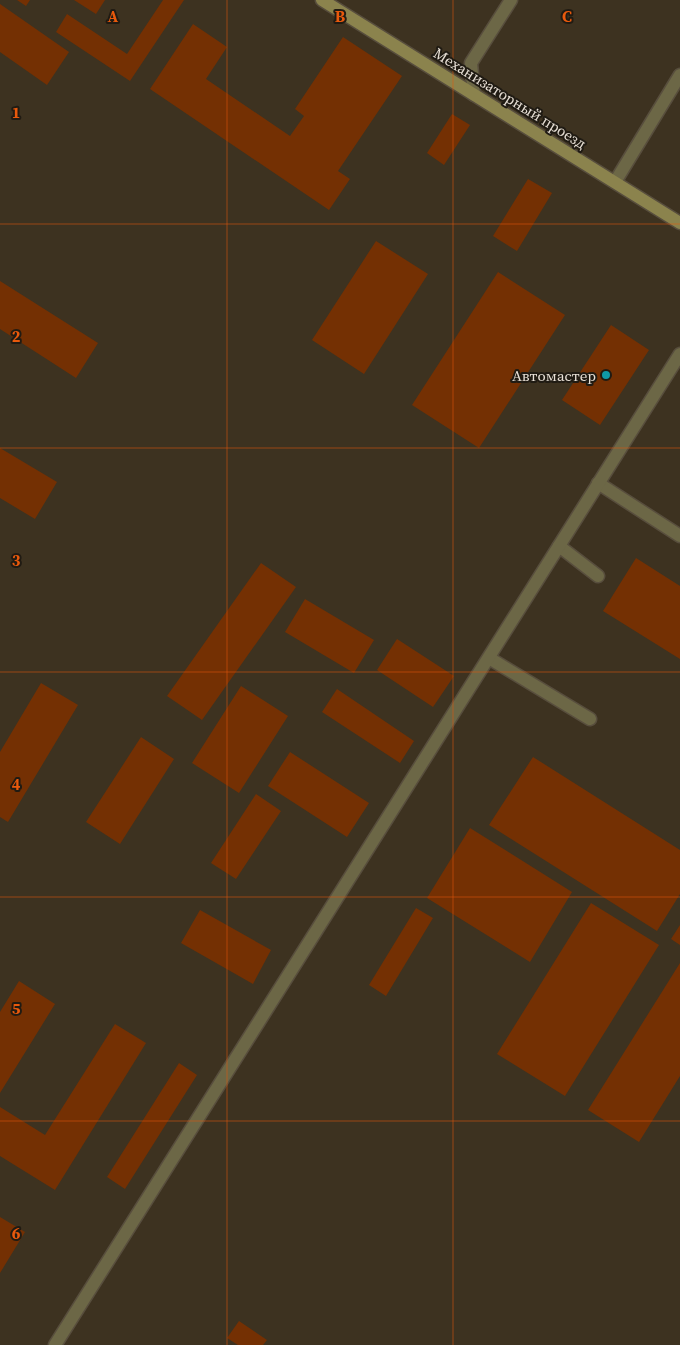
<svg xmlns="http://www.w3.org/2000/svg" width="680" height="1345" viewBox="0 0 680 1345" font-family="'Source Serif 4',serif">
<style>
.building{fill:#743003}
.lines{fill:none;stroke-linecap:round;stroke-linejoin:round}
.lane-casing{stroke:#584e3d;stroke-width:15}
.street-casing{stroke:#584e3d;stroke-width:15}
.secondary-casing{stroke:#584e3d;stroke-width:15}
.lane{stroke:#6c6746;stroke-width:12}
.street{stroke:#6c6746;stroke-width:12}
.secondary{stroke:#8b834d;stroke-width:12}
.grid{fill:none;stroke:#e8590c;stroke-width:1;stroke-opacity:0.55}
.culture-dot{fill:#0f9aa8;stroke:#201b13;stroke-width:2}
.labels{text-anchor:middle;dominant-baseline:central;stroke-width:4;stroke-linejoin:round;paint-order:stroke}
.street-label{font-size:15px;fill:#e8e0d6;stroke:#201b13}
.poi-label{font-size:15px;fill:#e8e0d6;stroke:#201b13;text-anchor:end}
.grid-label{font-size:16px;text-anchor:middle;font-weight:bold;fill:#e8590c;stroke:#201b13;stroke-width:4;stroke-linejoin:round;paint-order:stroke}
</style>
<rect width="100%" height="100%" fill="#3d3220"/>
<!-- building -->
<path class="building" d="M17 0H30L26 6Z
M74 0H105L96 14Z
M163 0H184L130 81 56 32 67 14 127 54Z
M0 4 69 52 47 85 0 52Z
M193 24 227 47 206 79 290 136 304 116 295 109 343 37 402 76 338 171 350 179 329 210 150 89Z
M452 114 470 125 444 165 427 153Z
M528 179 552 193 517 251 493 236Z
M376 241 428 274 364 374 312 340Z
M498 272 565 315 479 448 412 405Z
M0 281 98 343 76 378 0 329Z
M611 325 649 350 600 425 562 400Z
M0 448 57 482 35 519 0 498Z
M636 558 680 586V659L603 611Z
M261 563 296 587 202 720 167 696Z
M305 599 374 640 354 673 285 632Z
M397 639 454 676 433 707 377 670Z
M41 683 78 705 8 822 0 817V752Z
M241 686 288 716 239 793 192 763Z
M337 689 414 741 400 763 322 712Z
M141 737 174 759 120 844 86 822Z
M290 752 369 803 347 837 268 786Z
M533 757 680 850V894L657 931 489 825Z
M256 794 281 811 236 879 211 863Z
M470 828 572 892 530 962 427 898Z
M591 903 659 945 565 1096 497 1054Z
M416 908 433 918 386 996 369 985Z
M200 910 271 950 253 984 181 943Z
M680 925V945L671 939Z
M680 963V1076L639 1142 588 1110Z
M19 981 55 1004 0 1093V1012Z
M115 1024 146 1043 55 1190 0 1156V1107L45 1135Z
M179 1063 197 1075 125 1189 107 1177Z
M0 1217 25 1232 0 1273Z
M239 1321 267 1340 263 1345H238L227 1338Z"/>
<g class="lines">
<!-- lane casing -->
<g class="lane-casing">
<path id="lane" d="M474 95 471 63 511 0
M598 483 680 536
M559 546 598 576
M489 658 590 719"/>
</g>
<!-- street casing -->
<g class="street-casing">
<path id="street" d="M615 182 680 75
M55 1345 680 354"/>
</g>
<!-- secondary casing -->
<g class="secondary-casing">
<path id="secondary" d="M322 0 680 223"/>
</g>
<!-- lane -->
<use href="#lane" class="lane"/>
<!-- street -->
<use href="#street" class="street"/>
<!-- secondary -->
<use href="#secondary" class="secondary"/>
</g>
<!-- grid -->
<path class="grid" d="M227 0V1345M453 0V1345M0 224H680M0 448H680M0 672H680M0 897H680M0 1121H680"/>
<!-- markers -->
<circle class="culture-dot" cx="606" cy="375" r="5"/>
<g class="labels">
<!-- street labels -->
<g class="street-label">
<text transform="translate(510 98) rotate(32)">Механизаторный проезд</text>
</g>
<!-- poi labels -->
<g class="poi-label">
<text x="596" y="375">Автомастер</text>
</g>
</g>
<g class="grid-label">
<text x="113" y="22">A</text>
<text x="340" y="22">B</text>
<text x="567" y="22">C</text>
<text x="16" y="118">1</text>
<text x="16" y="342">2</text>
<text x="16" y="566">3</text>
<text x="16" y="790">4</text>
<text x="16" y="1014">5</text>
<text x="16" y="1239">6</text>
</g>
</svg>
